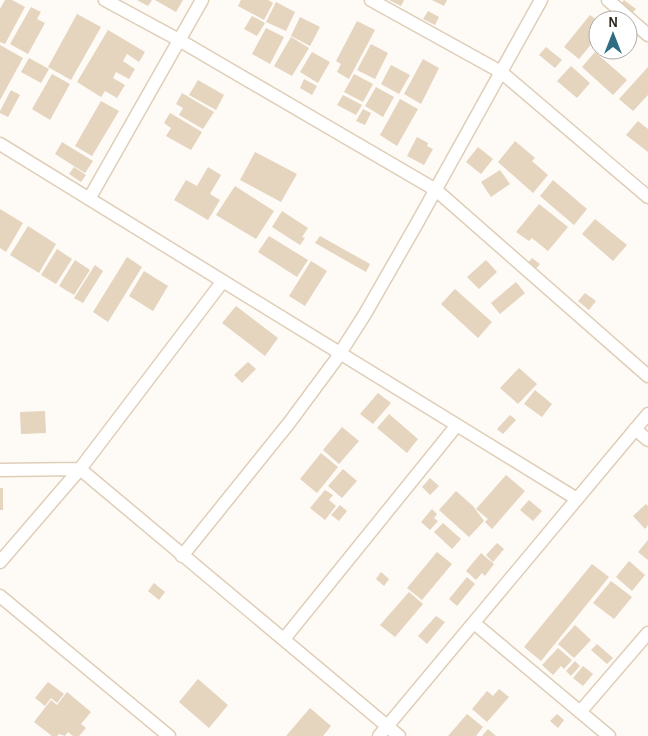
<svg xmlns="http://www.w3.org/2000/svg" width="648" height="736" viewBox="0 0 648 736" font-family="'Alegreya Sans',sans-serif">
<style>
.building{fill:#e5d4be}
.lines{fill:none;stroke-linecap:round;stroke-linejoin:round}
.minor-casing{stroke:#dfceb8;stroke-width:15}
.minor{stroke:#fff;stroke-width:12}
</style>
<rect width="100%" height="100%" fill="#fefaf6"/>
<!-- building -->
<path class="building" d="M5 0H12L25 7 5 44 0 42V9Z
M137 0H152L148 6Z
M155 0H183L176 12Z
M241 0H268L273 3 264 20 238 6Z
M389 0H404L401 6Z
M432 0H447L444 6Z
M624 0 636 9 630 15 619 6Z
M276 2 295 12 286 31 266 22Z
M31 7 41 12 37 19 45 23 28 54 10 44Z
M428 11 439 17 435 25 423 19Z
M77 14 101 27 71 80 48 67Z
M590 15 598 21V36L579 59 564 47Z
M252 16 265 23 257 36 244 29Z
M300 17 320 27 310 46 291 36Z
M357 21 375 30 349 79 337 72 341 64 336 61Z
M266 28 284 37 270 64 252 54Z
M108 30 145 52 139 62 127 54 123 61 135 69 129 79 116 72 113 78 125 85 117 98 105 91 101 97 77 82Z
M291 37 309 48 292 76 274 66Z
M371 44 388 53 375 79 357 70Z
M0 45 23 58 0 100Z
M546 47 562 60 555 68 539 55Z
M312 52 330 62 318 83 300 72Z
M595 52 627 80 613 95 582 67Z
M29 58 49 69 41 83 21 72Z
M423 59 439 68 421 104 404 94Z
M391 65 410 75 399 94 381 84Z
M571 66 590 83 577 98 557 81Z
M648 67V95L633 111 619 99Z
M52 74 70 84 50 120 32 109Z
M354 74 373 84 363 102 344 92Z
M304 79 317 86 312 95 300 88Z
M198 80 224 95 216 110 189 95Z
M376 87 394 97 383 117 365 106Z
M11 90 20 95 8 117 0 113V111Z
M182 93 214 112 203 129 179 115 183 108 176 104Z
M343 95 362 105 356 115 337 105Z
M400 99 418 109 397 146 380 135Z
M101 101 119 111 92 156 75 146Z
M363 109 371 113 365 125 356 121Z
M170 113 202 132 191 150 166 136 171 128 164 123Z
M638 121 648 129V152L626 135Z
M417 137 428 143 427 146 433 149 424 165 407 156Z
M515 141 535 158 532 161 548 175 533 193 498 162Z
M62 142 93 161 85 173 55 154Z
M478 147 493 159 481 174 466 162Z
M255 152 297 174 281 202 240 180Z
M74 167 86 175 81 182 69 174Z
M208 167 221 175 210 194 220 200 208 220 174 200 186 180 197 186Z
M500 170 510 184 491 197 481 182Z
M553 180 587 209 574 225 540 196Z
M235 186 274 211 256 239 216 215Z
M539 204 568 227 548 251 532 238 529 241 516 232Z
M0 209 23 223 6 252 0 248Z
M282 211 308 228 302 237 305 238 300 245 272 227Z
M595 219 627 245 613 261 582 234Z
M28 226 56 244 39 273 10 255Z
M269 236 308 260 297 277 258 252Z
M320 236 370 264 366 272 315 243Z
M57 249 72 259 56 284 41 275Z
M127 257 142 267 108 322 93 312Z
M532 258 540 264 534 271 526 265Z
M75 260 90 270 74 295 59 286Z
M486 260 497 272 479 289 467 277Z
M311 261 327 271 305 306 289 296Z
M95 265 103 271 83 303 74 298Z
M144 271 168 286 153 311 129 296Z
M516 282 525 293 500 314 491 303Z
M455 289 492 322 478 338 441 304Z
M585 293 596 301 589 310 578 301Z
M236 306 278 338 265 356 222 323Z
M248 362 256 369 242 383 234 375Z
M519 368 537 384 518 404 500 388Z
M535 390 552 404 542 417 524 404Z
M378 393 391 403 373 424 360 414Z
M45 411 46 433 21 434 20 412Z
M389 414 418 439 407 453 377 428Z
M510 415 516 420 503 434 497 429Z
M342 427 359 441 339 464 323 450Z
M321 453 338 467 317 493 300 479Z
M343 469 357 481 342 498 328 486Z
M506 475 525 491 492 529 485 522 488 519 476 509Z
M430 478 439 486 430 495 422 487Z
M0 488H3V510H0Z
M325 490 333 495 329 500 336 506 325 520 310 508Z
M456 491 473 506 484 521 469 537 439 510Z
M529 500 542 511 533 521 520 510Z
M646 504 648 506V525L645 529 633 516Z
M340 505 347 511 339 521 331 515Z
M432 509 437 514 434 518 438 521 430 530 421 522Z
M443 523 461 539 452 549 434 532Z
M648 540V560L638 552Z
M497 543 504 549 493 562 486 555Z
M437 552 452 564 422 600 407 588Z
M481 553 494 564 485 576 482 573 476 580 466 571Z
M629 561 645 575 632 591 616 577Z
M592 564 609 577 541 661 524 647Z
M381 572 389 579 384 586 376 579Z
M467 577 475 584 457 606 449 599Z
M611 581 632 597 614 619 593 603Z
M154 583 165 592 159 600 148 591Z
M409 592 423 604 395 637 380 625Z
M436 616 445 622 427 644 418 636Z
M575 625 591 640 574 658 558 644Z
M597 644 613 658 607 664 591 650Z
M558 648 572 660 564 669 561 666 553 675 542 665Z
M575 661 580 666 571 676 566 671Z
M583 666 593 674 583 686 573 678Z
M198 679 228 705 209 728 179 702Z
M48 682 64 694 57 703 51 698 45 706 35 698Z
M499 689 509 697 487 722 472 709 487 691 493 696Z
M67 692 91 712 81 724 86 728 79 736H73L68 732 65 736 59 734 57 736H52L34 722 51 700 57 705Z
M310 708 331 726 323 736H286Z
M467 714 483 727 476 736H448Z
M557 714 564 720 558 728 550 721Z
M488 729 496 736H482Z"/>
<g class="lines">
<!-- minor casing -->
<g class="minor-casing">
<path id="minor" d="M105 0 179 40 436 190 648 376
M371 0 501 72 648 197
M608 0 648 35
M0 144 577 499
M89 199 202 0
M635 429 648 440
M0 470 80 469 399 736
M182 556 289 423 335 361 365 314 416 225 541 0
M0 562 80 469 223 281
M0 596 169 736
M474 623 609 736
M284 639 457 425
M580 712 648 633
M379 736 648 414"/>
</g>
<!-- minor -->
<use href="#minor" class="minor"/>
</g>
<!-- north arrow -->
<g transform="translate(613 35)"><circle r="24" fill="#ffffff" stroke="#acaaa6"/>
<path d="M0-4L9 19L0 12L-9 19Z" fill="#2f6d83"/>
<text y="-8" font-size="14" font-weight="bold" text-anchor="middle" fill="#302a21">N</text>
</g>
</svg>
